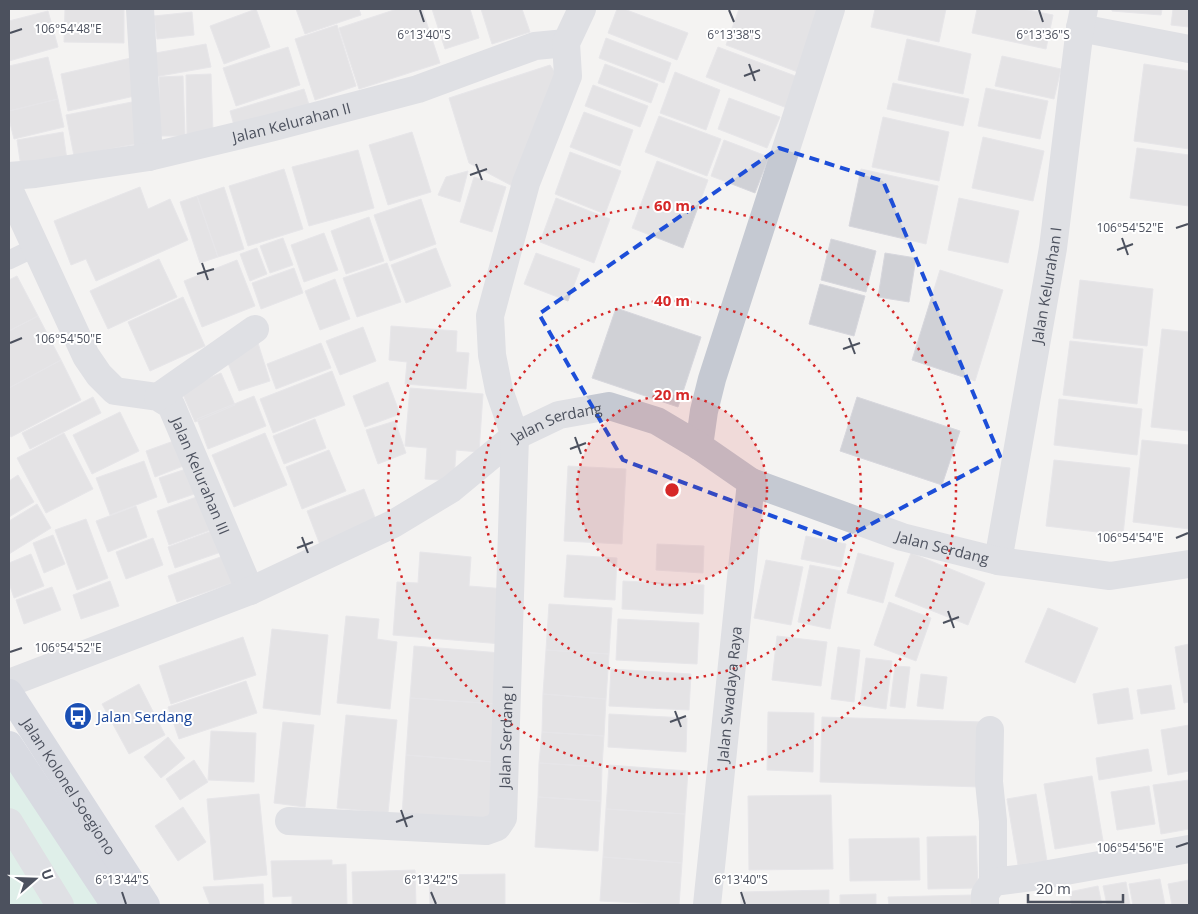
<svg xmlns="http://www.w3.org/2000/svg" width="1198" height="914" viewBox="0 0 1198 914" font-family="'Open Sans',sans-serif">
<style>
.green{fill:#c6ecdd}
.building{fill:#d0d1d6;stroke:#d7d7dd}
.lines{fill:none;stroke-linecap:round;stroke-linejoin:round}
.service{stroke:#c5c9d2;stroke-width:19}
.pedestrian{stroke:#c5c9d2;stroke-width:28}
.minor{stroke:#c5c9d2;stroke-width:28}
.tertiary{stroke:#c5c9d2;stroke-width:28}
.primary{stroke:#b5bccd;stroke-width:28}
.marked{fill:none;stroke:#1d4ed8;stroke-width:4;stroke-dasharray:10 6;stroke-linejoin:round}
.ticks{fill:none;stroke:#4c515e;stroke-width:2}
.ring{fill:none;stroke:#d62828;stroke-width:2.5;stroke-dasharray:2.5 5}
.labels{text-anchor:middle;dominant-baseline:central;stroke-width:4;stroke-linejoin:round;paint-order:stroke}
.street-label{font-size:15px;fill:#4c515e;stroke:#fff}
.transit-label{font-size:15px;fill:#164399;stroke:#fff;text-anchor:start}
.ticks-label{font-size:12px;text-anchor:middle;fill:#4c515e;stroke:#fff;stroke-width:4;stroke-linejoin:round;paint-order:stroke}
.centre{fill:#d62828;stroke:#fff;stroke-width:2.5}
.ring-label{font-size:15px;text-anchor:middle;font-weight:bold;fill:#d62828;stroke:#fff;stroke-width:4;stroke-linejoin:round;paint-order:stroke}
</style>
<rect width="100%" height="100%" fill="#f4f3f2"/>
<!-- green -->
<path class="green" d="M9 745 115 905H9Z"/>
<!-- building -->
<path class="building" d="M65 9H124V43L64 42Z
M256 9 270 47 224 64 210 26Z
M296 9H359L361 15 305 34Z
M397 9H422L440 63 359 89 339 28Z
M432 9H470L479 38 445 49Z
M481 9H522L530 32 492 44Z
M617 9H624L688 33 677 60 608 33Z
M739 9H827L803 74 726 45Z
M875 9H946L939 42 871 27Z
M977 9H1023L1053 15 1046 49 972 33Z
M1112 9H1162L1161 15 1112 11Z
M1173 9H1189V27L1171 25Z
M48 11 58 47 9 61V21Z
M192 12 194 35 157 39 154 16Z
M337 25 356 86 315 100 295 39Z
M606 38 671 63 664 83 599 58Z
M907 39 971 54 963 94 898 80Z
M206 44 211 67 154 77 150 54Z
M288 47 300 85 236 106 223 68Z
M718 47 798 77 787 108 706 77Z
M1002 56 1061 69 1054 99 995 86Z
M48 57 58 99 9 111V66Z
M131 58 139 95 68 111 61 74Z
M605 64 658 84 651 103 598 83Z
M1144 64 1189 71V149L1134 141Z
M550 65 556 74 516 188 469 163 449 98Z
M675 72 720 90 706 130 660 113Z
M211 74 213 133 187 134 186 75Z
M183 76 185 136H160L159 77Z
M893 83 969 99 963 126 887 109Z
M593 85 648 106 640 127 585 106Z
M986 88 1048 101 1040 139 978 126Z
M304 89 312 114 237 136 230 111Z
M729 98 780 117 767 148 718 129Z
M58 99 64 127 14 139 9 119V111Z
M137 101 146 142 74 156 66 115Z
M584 112 633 130 620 166 570 147Z
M659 116 721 139 707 176 645 152Z
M883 117 949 132 939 181 872 167Z
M63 132 67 160 21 167 17 140Z
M412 132 431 192 388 205 369 145Z
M983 137 1044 151 1033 201 972 188Z
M724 140 769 157 755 193 711 176Z
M1137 148 1189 155V206L1130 198Z
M358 150 374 208 309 226 292 167Z
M570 152 621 171 605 214 555 194Z
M657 161 708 180 683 248 632 228Z
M284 169 303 229 248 246 229 186Z
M861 169 938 186 926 244 849 226Z
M468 171 460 202 438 195 446 177Z
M474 177 506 187 492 232 460 222Z
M140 187 148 209 170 199 188 240 96 281 86 259 71 265 54 221Z
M224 187 244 249 218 257 197 196Z
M197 196 218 257 200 263 180 202Z
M556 198 610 219 594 263 540 242Z
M959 198 1019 211 1008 263 948 250Z
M421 199 436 244 390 261 374 215Z
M369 217 384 261 346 274 331 231Z
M324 233 338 270 304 282 291 245Z
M283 238 293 265 270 273 260 246Z
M831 239 876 251 866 292 821 280Z
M257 248 267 274 250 281 240 254Z
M436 248 451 286 406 303 391 265Z
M536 253 580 269 568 301 524 284Z
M885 253 916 258 909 302 878 297Z
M159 259 177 297 108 329 90 291Z
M237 260 255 306 202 327 184 281Z
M387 263 401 302 357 317 343 278Z
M294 268 303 293 261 309 252 283Z
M940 270 1003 290 975 381 912 360Z
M17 276 38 316 9 331V280Z
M335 279 350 319 320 330 305 291Z
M1080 280 1153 289 1147 346 1073 338Z
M820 284 865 296 854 336 809 324Z
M183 297 205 346 150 371 128 322Z
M616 308 701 337 678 407 592 378Z
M38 316 61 360 9 388V331Z
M391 326 457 331 456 352 469 353 466 389 405 384 407 362 389 360Z
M363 327 376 361 340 375 326 341Z
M1162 329 1189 332V431L1151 427Z
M257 340 270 381 239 391 224 353Z
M1070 341 1143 349 1137 404 1063 395Z
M321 343 331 368 276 389 267 364Z
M61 360 81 400 11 437 9 433V388Z
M332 371 345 405 273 433 260 399Z
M221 373 235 405 195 422 181 390Z
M388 382 400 414 365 427 353 396Z
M410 388 483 394 479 452 456 450 454 481 425 479 427 448 405 446Z
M254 396 266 426 208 449 197 419Z
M93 397 101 413 30 449 22 433Z
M857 397 960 431 942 485 840 451Z
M1059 399 1142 409 1137 455 1054 445Z
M120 412 139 451 92 474 73 435Z
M315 419 326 448 284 464 273 436Z
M395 421 406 453 378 464 366 430Z
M64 433 93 489 46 513 17 458Z
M265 433 287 485 234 507 212 455Z
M182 438 191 463 155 477 146 451Z
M1142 440 1189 445V529L1133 522Z
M329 450 346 491 302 509 286 467Z
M1054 460 1130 468 1123 535 1046 526Z
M144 461 157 497 110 515 96 478Z
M195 466 203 491 168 503 159 478Z
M568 466 626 469 622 544 564 541Z
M18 475 34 502 9 517V481Z
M364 489 379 528 322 550 307 511Z
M205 494 216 528 169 545 157 511Z
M37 504 51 528 9 554V521Z
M136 506 147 537 108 552 96 521Z
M86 519 108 578 77 590 55 530Z
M217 529 224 551 175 568 168 547Z
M53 535 65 564 44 573 33 543Z
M806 536 846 544 841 567 801 559Z
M153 538 163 565 126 579 116 552Z
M657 544 704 546 703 573 656 570Z
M420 552 471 557 469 586 506 589 502 644 393 635 397 582 418 583Z
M858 553 894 563 883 603 847 593Z
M911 553 985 583 968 625 895 596Z
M31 554 44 586 14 598 9 583V563Z
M226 555 235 582 177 602 168 576Z
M567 555 617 558 615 600 564 597Z
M766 560 803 567 791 625 754 618Z
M810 565 841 571 830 629 798 622Z
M110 581 119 606 81 619 73 595Z
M623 581 704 585 703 614 622 609Z
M52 587 61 610 24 624 16 600Z
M889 602 931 618 916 661 874 645Z
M549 604 612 608 609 654 546 650Z
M1048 608 1098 628 1075 683 1025 662Z
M346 616 379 619 377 639 397 642 390 709 337 703Z
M618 619 699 623 697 664 616 660Z
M272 629 328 635 320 715 263 708Z
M777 636 827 642 821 686 772 680Z
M243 637 256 675 171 704 159 666Z
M1189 644V702L1184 703 1175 647Z
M414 646 501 653 497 704 410 698Z
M838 647 860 650 854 702 831 699Z
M546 650 609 654 606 699 543 694Z
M866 658 892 661 886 709 860 705Z
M895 666 910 667 905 708 890 706Z
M611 669 691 674 689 710 609 706Z
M921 674 947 677 943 709 917 706Z
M246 681 257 713 179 739 168 707Z
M139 684 165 735 129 754 102 704Z
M1171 685 1175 709 1141 714 1137 690Z
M1128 688 1133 719 1098 724 1093 694Z
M543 694 606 699 604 736 542 732Z
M410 698 497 704 493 762 406 755Z
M768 712 814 713 813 772 767 770Z
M609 714 687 718 686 752 608 747Z
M346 715 397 720 388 813 337 808Z
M822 717 983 722 981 787 820 782Z
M283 722 314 725 305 807 274 803Z
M1189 725V771L1168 775 1161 730Z
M211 731 256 733 254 782 208 780Z
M542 732 604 736 602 767 539 763Z
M168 737 185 758 161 778 144 757Z
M1148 749 1152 771 1099 780 1096 758Z
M406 755 493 762 489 821 402 815Z
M194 760 208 782 180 800 166 779Z
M539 763 602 767 601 801 538 797Z
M609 765 688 771 685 814 606 809Z
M1092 776 1103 841 1055 849 1044 784Z
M1189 780V829L1161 834 1153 785Z
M1149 786 1155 824 1117 830 1111 792Z
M259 794 267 875 214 880 207 799Z
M1036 794 1047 861 1018 865 1007 799Z
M831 795 833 869 749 870 748 796Z
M538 797 601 801 598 851 535 847Z
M183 807 206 842 178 861 155 826Z
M606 809 685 814 682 863 603 857Z
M976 836 978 888 928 889 927 837Z
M919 838 920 880 850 881 849 839Z
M603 857 682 863 679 905 600 901Z
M332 860V865L346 864 347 905H292V896L273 897 271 861Z
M415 870 416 905H353L352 872Z
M505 874V905H430L429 875Z
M1160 879 1165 905H1133L1129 884Z
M1189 880V905H1172L1168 884Z
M1126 882 1130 905H1107L1103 886Z
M263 884 264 905H210L203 887Z
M1098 886 1102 905H1072L1069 892Z
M829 890V905H741V892Z
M876 894V905H840V895Z
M971 895 972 905H889L888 897Z"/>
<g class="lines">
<!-- service -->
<path class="service" d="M9 260 36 247"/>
<!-- pedestrian -->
<path class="pedestrian" d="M9 822 60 905"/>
<!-- minor -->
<g class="minor">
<path d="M140 9 149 157"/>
<path d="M1080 28 1189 49"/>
<path id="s1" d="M9 176 35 174 149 157 270 128 418 89 535 46 566 43"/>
<path id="s2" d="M9 189 86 356 99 375 115 391 158 397 171 405 250 591"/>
<path d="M158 397 255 329"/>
<path d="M699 446 704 411 712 379 831 9"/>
<path id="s3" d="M998 561 1053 248 1080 28 1084 9"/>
<path id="s4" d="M9 683 250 591 393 524 451 489 515 436 559 415 609 406 657 421 699 446 751 482"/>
<path d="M990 730 989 782 993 821V882"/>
<path id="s5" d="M289 821 486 831 497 827 503 818 515 436 499 390 492 355 490 316 526 183 568 76 566 43 582 9"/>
<path d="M985 905V894L993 882 1032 877 1189 849"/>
</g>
<!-- tertiary -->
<path class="tertiary" id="s6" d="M707 905 751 482 902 537 998 561 1110 576 1189 564"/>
<!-- primary -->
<g class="primary">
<path id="s7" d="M9 693 146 905"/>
<path d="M9 745 115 905"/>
</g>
</g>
<!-- marked area -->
<path d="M0 0H1198V914H0ZM779 148 883 181 1000 456 839 541 623 460 539 314Z" fill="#f4f3f2" fill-opacity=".55" fill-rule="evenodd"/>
<path class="marked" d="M779 148 883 181 1000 456 839 541 623 460 539 314Z"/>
<!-- ticks -->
<path class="ticks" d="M420 10 424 22M729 10 734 22M1039 10 1043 22M10 33 22 29M749 64 755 81M744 76 760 70M476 164 482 180M470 175 487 169M1176 228 1188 224M1122 238 1128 255M1117 250 1133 244M202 263 208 280M197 274 214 269M849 338 855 354M10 343 22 338M843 349 860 343M575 437 581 454M570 449 586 443M302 537 308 553M1176 538 1188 533M297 548 313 542M948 611 954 628M943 623 959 617M10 652 22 648M675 711 681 727M670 722 686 716M401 810 407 827M396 822 413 816M1176 847 1188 843M122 892 126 904M431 892 436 904M741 892 745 904"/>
<!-- distance rings -->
<circle cx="672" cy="490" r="95" fill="#d62828" fill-opacity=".12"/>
<g class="ring">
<circle cx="672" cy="490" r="95"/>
<circle cx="672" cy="490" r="189"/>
<circle cx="672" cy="490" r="284"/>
</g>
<!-- icons -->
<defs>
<g id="bus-disc" transform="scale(1.4375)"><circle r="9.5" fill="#1a4fb4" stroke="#fff"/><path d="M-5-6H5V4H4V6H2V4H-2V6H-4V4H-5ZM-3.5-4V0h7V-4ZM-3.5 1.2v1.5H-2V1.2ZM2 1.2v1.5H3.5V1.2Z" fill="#fff"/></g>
</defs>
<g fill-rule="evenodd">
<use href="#bus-disc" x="78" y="716"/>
</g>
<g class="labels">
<!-- street labels -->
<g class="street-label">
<text stroke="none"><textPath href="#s1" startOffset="288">Jalan Kelurahan II</textPath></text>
<text stroke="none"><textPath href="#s3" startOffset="280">Jalan Kelurahan I</textPath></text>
<text stroke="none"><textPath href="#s4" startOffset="611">Jalan Serdang</textPath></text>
<text stroke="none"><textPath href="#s2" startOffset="365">Jalan Kelurahan III</textPath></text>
<text stroke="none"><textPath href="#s6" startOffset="628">Jalan Serdang</textPath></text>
<text stroke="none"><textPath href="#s6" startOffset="212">Jalan Swadaya Raya</textPath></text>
<text stroke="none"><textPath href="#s5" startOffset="301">Jalan Serdang I</textPath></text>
<text stroke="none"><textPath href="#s7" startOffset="111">Jalan Kolonel Soegiono</textPath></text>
</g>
<!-- transit labels -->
<g class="transit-label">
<text x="97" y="716">Jalan Serdang</text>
</g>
</g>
<g class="ticks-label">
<text x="68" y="33">106°54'48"E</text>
<text x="1043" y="39">6°13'36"S</text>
<text x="424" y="39">6°13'40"S</text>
<text x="734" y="39">6°13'38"S</text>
<text x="1130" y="232">106°54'52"E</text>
<text x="68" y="343">106°54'50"E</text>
<text x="1130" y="542">106°54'54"E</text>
<text x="68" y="652">106°54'52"E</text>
<text x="1130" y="852">106°54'56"E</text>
<text x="122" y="884">6°13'44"S</text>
<text x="431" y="884">6°13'42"S</text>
<text x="741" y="884">6°13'40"S</text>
</g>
<circle cx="672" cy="490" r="8" class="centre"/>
<g class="ring-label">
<text x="672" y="211">60 m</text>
<text x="672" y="306">40 m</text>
<text x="672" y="400">20 m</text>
</g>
<!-- border -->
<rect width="1198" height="914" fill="none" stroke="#4c515e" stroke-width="20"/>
<!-- north arrow -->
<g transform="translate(35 879) rotate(70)" stroke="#ffffff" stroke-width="4" paint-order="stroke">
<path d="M0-4L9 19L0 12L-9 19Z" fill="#4c515e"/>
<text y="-8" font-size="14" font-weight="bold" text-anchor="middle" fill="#4c515e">U</text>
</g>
<!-- scale -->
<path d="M1028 894v8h95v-8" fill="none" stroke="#4c515e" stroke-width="2.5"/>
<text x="1036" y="894" font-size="15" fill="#4c515e" stroke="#ffffff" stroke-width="4" paint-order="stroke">20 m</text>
</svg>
